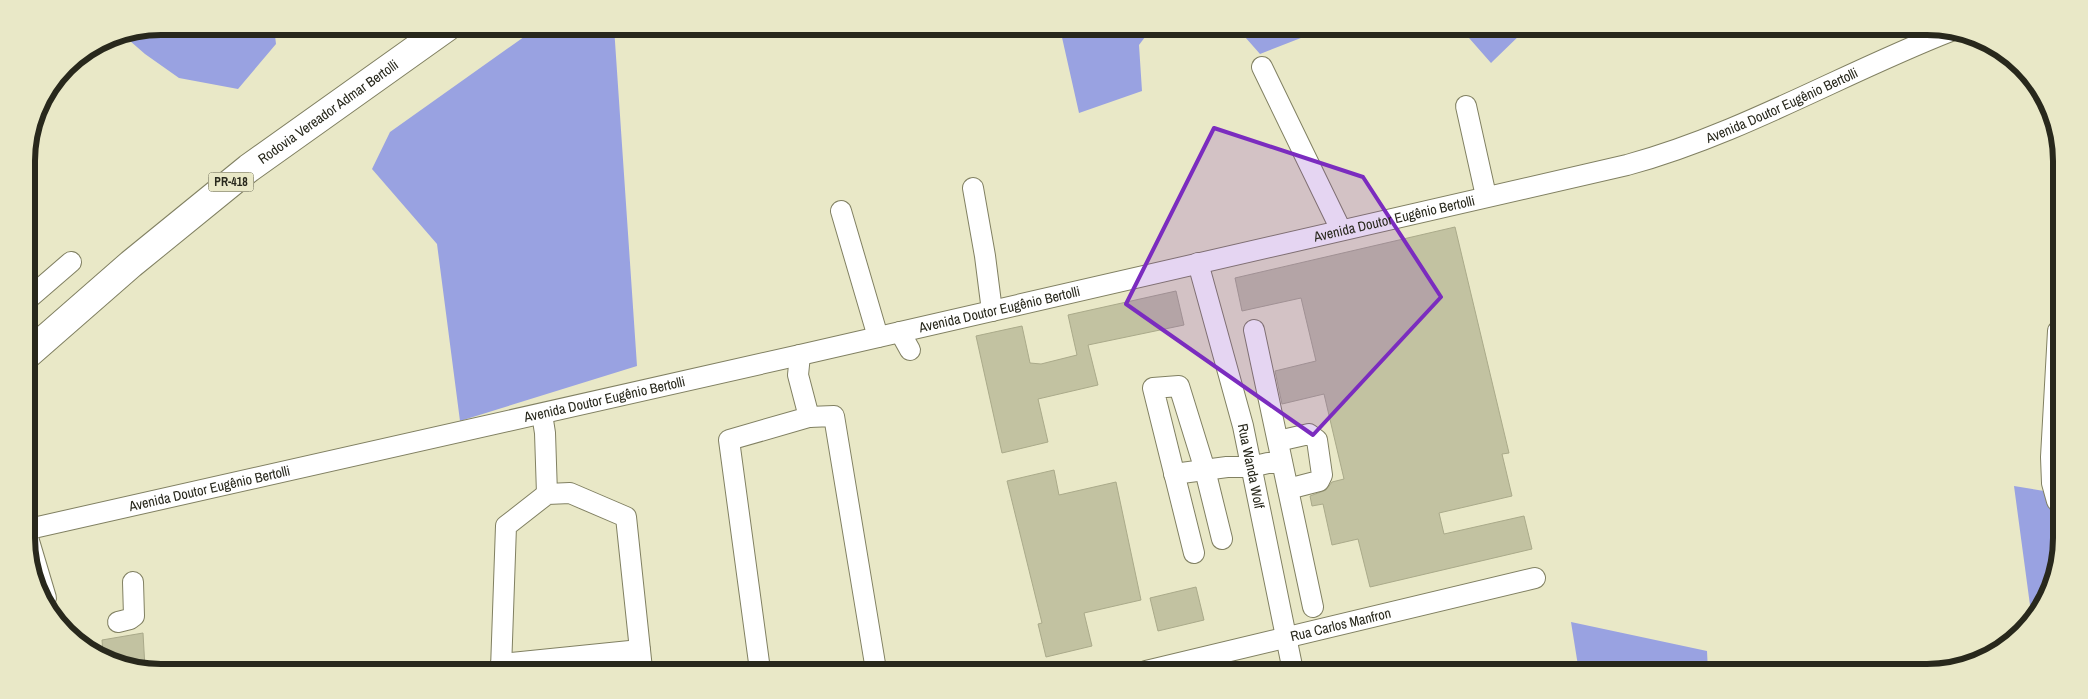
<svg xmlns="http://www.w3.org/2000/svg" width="2088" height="699" viewBox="0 0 2088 699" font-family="'Archivo Narrow',sans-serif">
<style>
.forest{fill:#99a2e1}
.building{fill:#c2c2a1;stroke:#aaaa8a}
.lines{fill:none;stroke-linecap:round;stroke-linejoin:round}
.minor-casing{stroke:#818062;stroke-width:22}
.highway-casing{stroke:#818062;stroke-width:30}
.minor{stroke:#fff;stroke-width:20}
.highway{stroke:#fff;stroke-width:28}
.marked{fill:#7b2cbf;fill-opacity:0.2;stroke:#7b2cbf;stroke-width:4;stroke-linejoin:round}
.labels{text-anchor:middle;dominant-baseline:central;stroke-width:5;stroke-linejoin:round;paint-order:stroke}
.shield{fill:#e9e8c7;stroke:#62624f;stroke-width:1}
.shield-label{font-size:12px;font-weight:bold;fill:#28281c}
.street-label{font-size:14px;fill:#28281c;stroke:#e9e8c7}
.rim{fill:none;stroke:#28281c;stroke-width:6}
</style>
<rect width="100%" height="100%" fill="#e9e8c7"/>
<!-- forest -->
<path class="forest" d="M161 26 274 27 276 44 238 89 179 78 145 54 122 34Z
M538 27H614L637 366 460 421 437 244 372 169 390 132Z
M1066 29H1151L1139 45 1142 91 1079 113 1061 33Z
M1238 29H1324L1260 54Z
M1462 30H1525L1491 63Z
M2014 486 2044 491 2057 521V573L2039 613 2032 620Z
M1571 622 1707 651 1708 672H1579Z"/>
<!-- building -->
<path class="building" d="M1455 227 1509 453 1502 454 1512 496 1439 513 1444 534 1524 516 1532 549 1370 587 1358 539 1332 545 1323 504 1312 506 1310 496 1326 490 1332 482 1344 479 1324 394 1282 404 1275 371 1316 361 1301 298 1242 311 1235 278Z
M1176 291 1184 325 1088 345 1098 385 1038 399 1048 442 1002 453 976 336 1022 326 1030 363 1041 364 1077 355 1068 315Z
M1054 470 1059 495 1116 482 1141 600 1084 613 1092 646 1046 657 1038 624 1042 623 1007 481Z
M1196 587 1204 620 1158 631 1150 598Z
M143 633 145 668H126L103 654 102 640Z"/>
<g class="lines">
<!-- minor casing -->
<g class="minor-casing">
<g id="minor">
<path d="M1262 67 1341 230"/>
<path d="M1466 106 1486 196"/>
<path d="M973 188 985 256 992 311"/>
<path d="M841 211 878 337"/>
<path id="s1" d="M1198 263 1243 426 1293 671"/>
<path d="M27 300 71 262"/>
<path d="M1254 330 1313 607"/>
<path d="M900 332 910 350"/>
<path d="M800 355 798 375 809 417"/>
<path d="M542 414 545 433 547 494"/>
<path d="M1278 441 1309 434 1317 440 1322 475 1319 481 1288 489"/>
<path d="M1174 474 1227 467H1251L1268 463H1282"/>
<path d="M2057 501 2052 483 2051 457 2058 331"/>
<path id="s2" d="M29 529 800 355 1627 165C1741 134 1843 73 1951 31"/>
<path d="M29 541 46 598"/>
<path d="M1194 553 1153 388 1179 386 1205 470 1222 539"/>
<path d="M118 622 130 619 134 616 133 582"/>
<path d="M501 664 640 650"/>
<path d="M501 669 506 526 547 494 570 493 626 517 642 669"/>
<path d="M760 670 729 440 809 417 834 416 876 670"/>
<path id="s3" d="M1146 671 1535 578"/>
</g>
</g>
<!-- highway casing -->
<g class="highway-casing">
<g id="highway">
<path id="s4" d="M28 354 131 264 249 168 447 27"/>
</g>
</g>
<!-- minor -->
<use href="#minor" class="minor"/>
<!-- highway -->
<use href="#highway" class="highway"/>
</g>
<!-- marked area -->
<path class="marked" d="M1214 128 1363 177 1441 297 1313 435 1126 304Z"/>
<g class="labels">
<!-- shield labels -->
<rect class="shield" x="208.5" y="172.5" width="45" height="19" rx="4"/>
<g class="shield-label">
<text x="231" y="182">PR-418</text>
</g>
<!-- street labels -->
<g class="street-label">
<text stroke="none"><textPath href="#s2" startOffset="1805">Avenida Doutor Eugênio Bertolli</textPath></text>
<text stroke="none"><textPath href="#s4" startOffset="386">Rodovia Vereador Admar Bertolli</textPath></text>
<text stroke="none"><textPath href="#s2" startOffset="1400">Avenida Doutor Eugênio Bertolli</textPath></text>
<text stroke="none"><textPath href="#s2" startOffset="995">Avenida Doutor Eugênio Bertolli</textPath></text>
<text stroke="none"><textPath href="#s2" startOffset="590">Avenida Doutor Eugênio Bertolli</textPath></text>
<text stroke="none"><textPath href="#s1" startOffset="210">Rua Wanda Wolf</textPath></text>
<text stroke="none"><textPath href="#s2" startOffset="185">Avenida Doutor Eugênio Bertolli</textPath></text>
<text stroke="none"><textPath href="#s3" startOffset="200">Rua Carlos Manfron</textPath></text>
</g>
</g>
<!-- crop -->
<path d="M0 0H2088V699H0ZM161 35H1927A126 126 0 0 1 2053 161V538A126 126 0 0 1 1927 664H161A126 126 0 0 1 35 538V161A126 126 0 0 1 161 35Z" fill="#e9e8c7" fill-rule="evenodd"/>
<path class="rim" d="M161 35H1927A126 126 0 0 1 2053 161V538A126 126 0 0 1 1927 664H161A126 126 0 0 1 35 538V161A126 126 0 0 1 161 35Z"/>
</svg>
